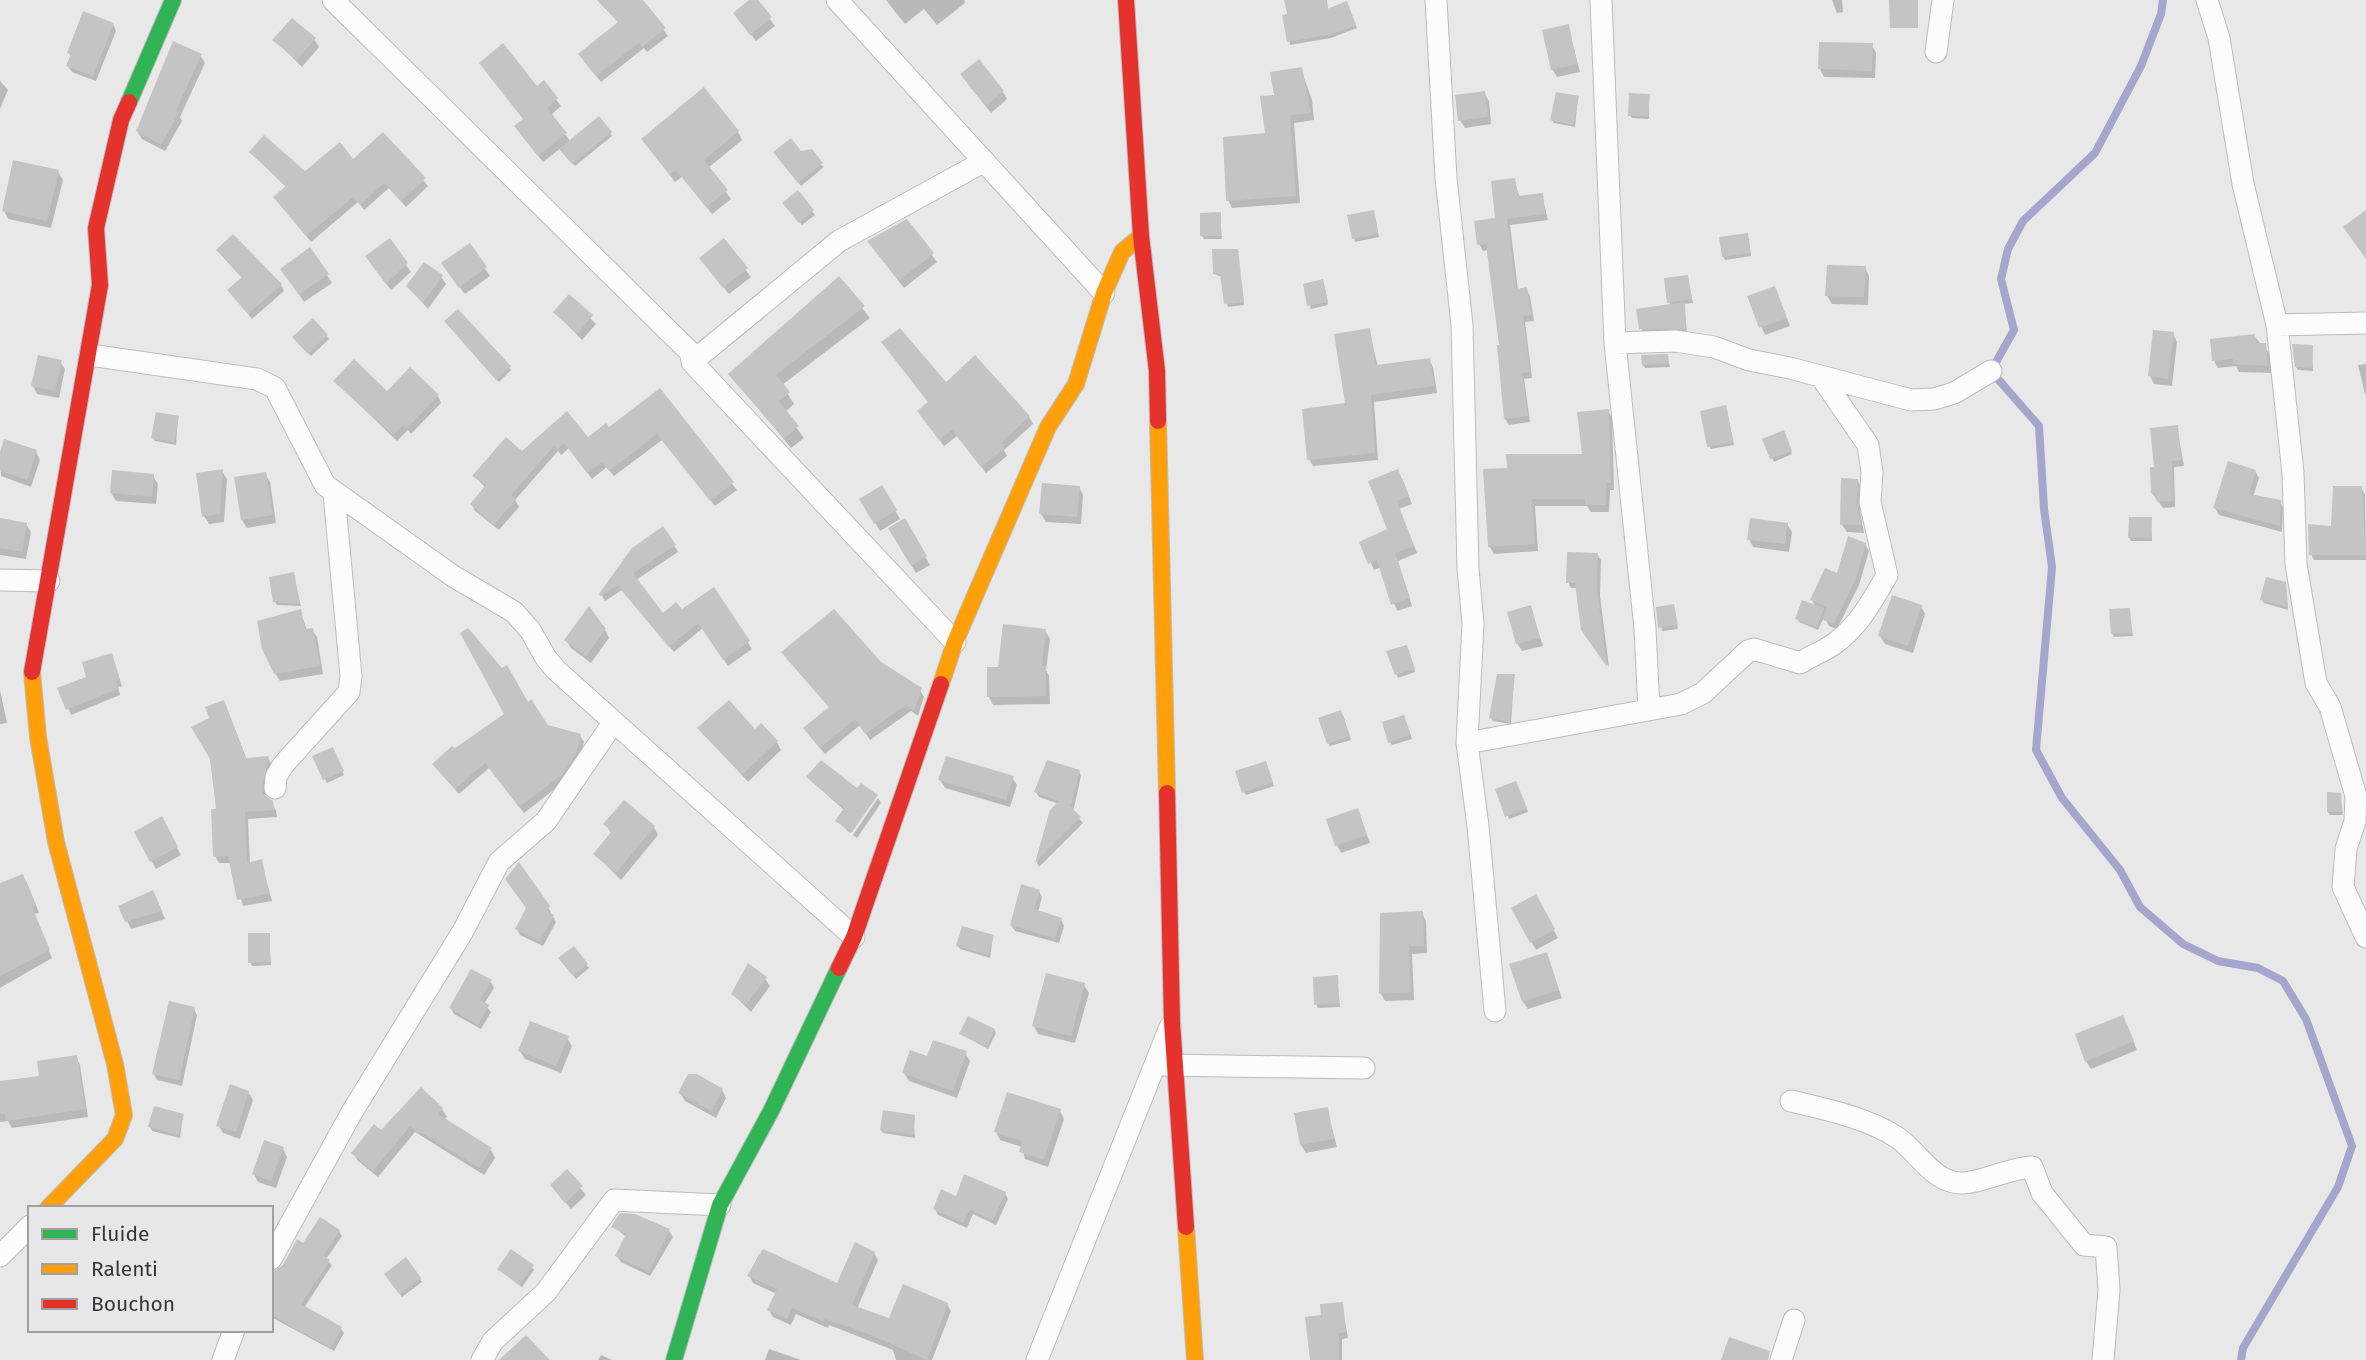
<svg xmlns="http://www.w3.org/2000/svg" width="2366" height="1360" viewBox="0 0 2366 1360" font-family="'Fira Sans',sans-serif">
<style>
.shadow{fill:#0003}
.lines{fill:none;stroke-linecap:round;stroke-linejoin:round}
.stream{stroke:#a6a5cb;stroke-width:8}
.building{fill:#c4c4c4}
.street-casing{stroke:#bcbcbd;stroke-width:23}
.fast-casing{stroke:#bcbcbd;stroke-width:18}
.slow-casing{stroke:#bcbcbd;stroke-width:18}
.jam-casing{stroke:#bcbcbd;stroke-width:18}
.street{stroke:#fcfcfc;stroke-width:21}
.fast{stroke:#30b455;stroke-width:16}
.slow{stroke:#ff9f0a;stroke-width:16}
.jam{stroke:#e5322d;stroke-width:16}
</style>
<rect width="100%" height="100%" fill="#e8e8e9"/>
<!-- shadow -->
<path class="shadow" d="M597 0H641L668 36 647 52 644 48 601 82 584 61 619 23Z
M752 0H756L775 26 756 41 740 21Z
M886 0H964L965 3 937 25 924 9 905 24Z
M1286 0H1327L1328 11 1348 7 1357 28 1331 38 1290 45Z
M1832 0H1842L1843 12 1837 13Z
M113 24 116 31 96 81 72 72 68 66 71 57 69 53Z
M1568 26 1580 72 1557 77 1552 69Z
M314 39 319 47 302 67 275 40Z
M1872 45 1876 53 1875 78 1824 77 1820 69Z
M200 55 205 63 180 117 182 121 165 151 142 139 137 131Z
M1301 69 1312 100 1314 120 1294 123 1300 203 1232 208 1228 200 1267 135 1276 96Z
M0 81 8 90 0 109Z
M544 83 561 106 551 115 571 142 610 133 612 136 575 166 561 148 543 162 520 133 537 88Z
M967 83 1003 92 1007 99 991 113Z
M1484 93 1489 101 1491 124 1465 128 1460 120Z
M1649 96V119L1632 118 1630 115Z
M1578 97 1575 127 1554 123 1552 120Z
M738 132 742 140 708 168 731 199 712 214 682 177 675 182 643 140Z
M383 134 428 186 406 207 389 188 364 210 358 202 311 242 275 197 287 188 251 152 305 173 353 161Z
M801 153 824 167 801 186 777 156Z
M58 172 63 180 51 228 8 219 4 211Z
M1514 180 1520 198 1542 195 1548 220 1510 225 1518 290 1526 289 1530 296 1534 321 1525 322 1532 378 1524 379 1530 422 1509 425 1505 419 1501 346 1488 250 1483 251 1479 244 1497 220Z
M798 193 815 215 802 225 787 206Z
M1220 214 1222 239H1204L1202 236Z
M1375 215 1379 237 1355 242 1354 238Z
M907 221 937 262 904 288 874 249Z
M1749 238 1751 256 1725 260 1723 256Z
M389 241 411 272 391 290 372 265Z
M724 241 751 277 729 294 706 266Z
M469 245 490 276 465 294 448 272Z
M1237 251 1244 305 1228 307 1222 277 1214 274Z
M222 256 281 285 284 291 252 319 233 296 243 279Z
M1865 268 1869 276 1868 305 1832 304 1827 296Z
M327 275 332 283 304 302 287 277Z
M441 277 446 284 428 309 408 286Z
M1687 277 1693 303 1684 304 1687 332H1643L1641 328 1671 306 1669 302Z
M839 279 870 318 782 385 794 404 785 412 804 438 791 448 731 374Z
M1324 284 1328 305 1311 309 1305 285Z
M569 296 596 324 582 340 555 312Z
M1778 296 1790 326 1765 335 1749 297Z
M313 321 329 339 311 356 297 341Z
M449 325 509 367 511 370 499 382Z
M1369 330 1378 367 1429 360 1433 367 1437 393 1374 402 1378 460 1313 466 1309 459 1347 405Z
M2173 334 2177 342 2172 386 2154 384 2150 376Z
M2254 336 2269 353 2272 373 2239 372 2236 366 2218 368 2214 361Z
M2312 347 2313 371 2298 370 2296 367Z
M1667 356 1670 367 1645 368 1643 365Z
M60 362 65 369 59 398 37 394 33 386Z
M2366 364V394H2365L2358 365Z
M335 381 387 393 438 396 441 403 411 434 408 430 397 441Z
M946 384 1029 417 1033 424 1004 450 1007 456 986 473 957 436 944 446 923 418Z
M660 391 737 490 715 506 662 440 614 476 607 467 592 479 569 448 561 455 558 451 515 500 519 507 499 530 475 511 472 504 486 488 474 476 522 453 567 414 587 440 609 429Z
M1727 410 1734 445 1711 449 1709 446Z
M1608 411 1612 418 1614 490H1610L1609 512H1591L1587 506H1535L1538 551 1494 554 1490 547 1485 471 1508 470 1584 456Z
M178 418 176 445 155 441 153 438Z
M2177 427 2184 466 2174 467 2175 507 2163 508 2152 493 2156 469Z
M1785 436 1792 454 1774 462 1764 440Z
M36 452 40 460 31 487 1 476 0 457Z
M222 471 227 479 224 522 209 524 204 516Z
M2255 471 2259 478 2253 497 2280 501 2283 508 2282 532 2219 515 2215 508Z
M265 474 270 482 276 523 247 528 242 520Z
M153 476 158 484 156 504 116 501 111 493Z
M1402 478 1412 504 1399 509 1417 553 1398 561 1412 606 1397 611 1381 567 1374 570 1362 543 1389 530Z
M1857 480 1862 488 1860 511 1864 533 1847 532 1842 525Z
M882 487 900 519 880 531 861 499Z
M1079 487 1083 495 1081 524 1046 522 1041 514Z
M2361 488 2365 494 2366 560H2314L2311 554Z
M2151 519 2152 541H2131L2129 537Z
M0 520 26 524 31 532 26 559 0 555Z
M904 520 930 565 916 573 890 529Z
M1787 524 1792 532 1789 552 1753 547 1749 539Z
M1865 544 1869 551 1859 585 1837 629 1829 626 1824 617 1818 630 1799 622 1797 619 1816 607 1812 600Z
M674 545 678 552 636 580 663 615 682 612 713 590 752 649 728 666 703 628 674 652 622 590 605 601 601 594Z
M1597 555 1601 560 1600 596 1609 667 1587 636 1578 588H1571L1568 582Z
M293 574 301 606 277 605 275 602Z
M2285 584 2288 610 2264 603 2262 600Z
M1673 606 1678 629 1662 631 1658 608Z
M1921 606 1925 614 1913 653 1885 644 1880 636Z
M1530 607 1543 646 1522 651 1517 643Z
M2129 609 2133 636 2114 637 2112 633Z
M300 611 307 630H312L317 637 323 674 280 681 275 673Z
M605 630 609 638 591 663 571 648 566 640Z
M1045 631 1050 639 1046 670 1049 676 1050 704 993 705 989 697 1000 668Z
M1408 650 1415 672 1398 678 1389 652Z
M111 655 122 686 118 687 120 695 71 715 60 689 88 678Z
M787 659 880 663 920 690 924 697 918 716 911 711 870 740 860 725 825 754 809 735 830 708Z
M1514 676 1511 724 1493 721 1491 718Z
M0 690 7 723 0 724Z
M527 704 547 727 580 736 584 742 579 760 565 781 524 813 489 768 459 794 438 770 455 751Z
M227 709 247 760 268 758 272 765 265 796 276 810 277 817 248 819 250 864 261 861 272 901 243 906 231 863H219L215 856Z
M1343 715 1351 740 1330 746 1328 743Z
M1405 720 1412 739 1392 745 1390 742Z
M700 728 755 732 777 742 781 750 748 782Z
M332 749 344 775 327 783 314 757Z
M1267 766 1274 786 1246 795 1244 792Z
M1079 771 1081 776 1073 812 1083 823 1039 867 1037 863 1051 811 1059 804 1039 797 1036 792Z
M808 778 875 796 850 833 837 821 844 810Z
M1012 778 1017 785 1010 807 945 788 940 780Z
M1517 786 1528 812 1509 819 1497 790Z
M2340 794 2343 815H2330L2328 812Z
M878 798 881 803 857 838 853 835Z
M1358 811 1370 843 1341 853 1337 845Z
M161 819 181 855 156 869 136 833Z
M605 824 654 827 658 835 621 880 595 854 612 834Z
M27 883 39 913 34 914 52 958 0 988V885Z
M1039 891 1042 897 1038 912 1061 919 1064 926 1059 943 1015 931 1011 925Z
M1535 897 1558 938 1536 950 1513 909Z
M157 900 165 919 131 929 127 921Z
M548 907 556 922 543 946 520 935 517 929Z
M1422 913 1426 921 1427 953 1412 954 1414 1000 1385 1001 1381 994Z
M269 935 271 965 252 966 250 962Z
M993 936 990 958 960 949 958 946Z
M573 948 589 968 576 979 562 962Z
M1546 954 1562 998 1528 1009 1523 1002Z
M1337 977 1340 1007 1318 1008 1316 1004Z
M765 979 770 986 751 1012 733 994Z
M491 982 494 988 484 1004 491 1012 481 1029 454 1014 451 1008Z
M1084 985 1089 993 1075 1043 1038 1034 1034 1026Z
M194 1009 197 1015 182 1086 157 1080 154 1074Z
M2127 1025 2137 1050 2091 1069 2086 1061Z
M994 1030 996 1033 988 1049 961 1034Z
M567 1038 572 1046 561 1073 525 1059 520 1051Z
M965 1053 970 1061 957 1098 909 1081 904 1073 928 1058Z
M76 1057 80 1065 88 1117 12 1128 8 1121 0 1122V1082L41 1078Z
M722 1090 726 1098 716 1118 685 1101 680 1093Z
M248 1092 253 1100 240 1139 223 1133 218 1125Z
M442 1109 447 1117 444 1120 491 1150 495 1158 484 1175 415 1132 378 1177 358 1161 353 1153 381 1132Z
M1327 1109 1337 1147 1306 1153 1301 1145Z
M1060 1111 1064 1119 1048 1167 1025 1159 1022 1147 1000 1140 996 1132Z
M183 1115 180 1138 152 1131 150 1127Z
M913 1116 915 1138 883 1133 881 1130Z
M283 1149 287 1157 276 1188 258 1182 254 1174Z
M567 1172 586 1195 571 1209 552 1186Z
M1005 1193 1008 1199 996 1225 973 1214 967 1228 938 1215 935 1209Z
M613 1226 669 1231 673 1237 650 1276 621 1262 617 1256 626 1237Z
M339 1231 342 1236 326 1259 332 1265 304 1308 341 1329 344 1333 334 1351 271 1317 272 1283 298 1241 304 1245Z
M874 1253 878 1260 857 1309 890 1320 947 1304 951 1311 932 1360H896L893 1350 829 1325 828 1328 796 1314 791 1325 773 1317 769 1310 777 1294 753 1283 749 1275 759 1254 838 1286Z
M532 1267 534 1270 522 1287 499 1269Z
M388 1278 420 1279 422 1282 402 1297Z
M1342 1304 1348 1338 1342 1339V1360H1312L1323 1317Z
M769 1349 801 1360H765Z
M601 1355 612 1360H598Z"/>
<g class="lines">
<!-- stream -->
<path class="stream" d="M2163 0 2161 14 2141 66 2095 153 2023 221 2008 249 2001 279 2014 330 1991 371 2039 426 2044 509 2052 567 2036 750 2062 798 2120 870 2140 907 2183 944 2218 961 2258 968 2283 981 2306 1019 2352 1146 2338 1187 2243 1348 2241 1360"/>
</g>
<!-- building -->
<path class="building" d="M598 0H643L666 28 642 47 639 43 596 76 578 54 618 22Z
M749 0H758L772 17 750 35 733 13Z
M1284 0H1326L1327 9 1347 1 1356 25 1329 35 1287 42 1282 15 1287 14Z
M1889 0H1918V28H1890Z
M83 11 114 23 93 76 66 66 71 54 67 53Z
M292 18 316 38 297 60 272 40Z
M1569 24 1577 64 1551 70 1542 30Z
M173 41 202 54 176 110 179 112 161 145 136 131Z
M1819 42 1873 43 1872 71 1818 69Z
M503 43 537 86 544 80 558 98 547 108 567 133 538 156 514 126 523 119 479 63Z
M979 59 1004 91 986 106 960 74Z
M1302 67 1311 113 1290 115 1296 196 1226 201 1223 137 1265 133 1260 96 1274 95 1270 72Z
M704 87 739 131 704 160 728 190 706 207 676 170 670 175 641 139Z
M1485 91 1488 117 1458 121 1455 95Z
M1556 92 1579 96 1573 125 1550 120Z
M1629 93 1650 94 1648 116H1628Z
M599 116 612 132 572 164 559 149Z
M383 132 426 178 401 201 384 183 360 205 353 197 306 236 273 197 286 186 249 152 264 135 305 171 340 142 353 159Z
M791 138 801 151 812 149 823 163 798 183 773 152Z
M13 160 59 170 47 221 2 211Z
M1515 178 1518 196 1543 193 1545 214 1507 219 1516 289 1527 287 1531 315 1523 316 1530 372 1522 373 1528 416 1504 419 1497 345H1499L1486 244 1477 245 1474 221 1495 218 1491 181Z
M798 190 814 210 799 223 782 203Z
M1374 210 1378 234 1352 239 1347 215Z
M2366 210V259L2343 227Z
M1221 212V236H1200V213Z
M907 219 934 253 899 281 867 241Z
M1748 233 1750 253 1722 257 1719 237Z
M233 234 282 284 248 314 227 290 242 277 216 250Z
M390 238 408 263 386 284 365 256Z
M724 238 748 268 723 288 699 258Z
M470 243 487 267 459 288 441 263Z
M310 247 329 274 299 295 280 269Z
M1212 249H1238L1244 302 1224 304 1220 274H1213Z
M424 262 443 275 423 303 406 286Z
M1827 265 1866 266 1864 297 1825 296Z
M1688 275 1692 299 1667 303 1664 278Z
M839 276 865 306 776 375 790 392 779 401 799 426 784 439 728 374Z
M1323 279 1328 302 1307 306 1303 284Z
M1775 286 1787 318 1759 328 1747 296Z
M569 294 593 315 577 334 553 312Z
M1685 302 1686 329H1639L1636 309Z
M458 309 511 366 496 380 444 321Z
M313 318 328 335 308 354 292 337Z
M900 328 946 382 975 355 1030 416 1001 443 1005 448 981 467 952 430 939 440 917 411 928 402 881 342Z
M1370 328 1376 365 1430 358 1434 386 1371 395 1375 453 1307 460 1302 409 1345 403 1334 334Z
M2153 330 2174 332 2168 379 2148 376Z
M2255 334 2256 343H2266L2268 366 2233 364V359L2212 361 2210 339Z
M2292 344 2313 345 2312 368 2295 367Z
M1668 354 1669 364 1642 365 1641 355Z
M38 355 62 360 55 391 31 386Z
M354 359 387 391 410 367 439 395 407 428 403 425 393 435 333 381Z
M660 388 734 482 710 501 657 434 609 471 602 462 587 473 564 443 557 450 554 446 511 495 516 499 494 525 470 504 486 485 472 476 506 437 522 451 567 411 588 437 606 423 609 427Z
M1726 405 1733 442 1707 447 1700 411Z
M1609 409 1611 483H1606V505H1585V499H1532L1535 544 1488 547 1483 469 1507 468 1506 454H1582L1577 412Z
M156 412 179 416 174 442 151 438Z
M2178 425 2181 460 2172 461 2173 501 2157 502 2156 493H2151L2150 467H2154L2150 428Z
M1784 430 1792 451 1770 459 1762 439Z
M4 439 37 450 27 480 0 471V452Z
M2228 461 2256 470 2249 494 2281 500 2280 526 2213 508Z
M223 469 220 514 202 517 196 473Z
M1398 469 1409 496 1397 501 1414 546 1395 553 1410 598 1391 605 1377 560 1368 564 1359 542 1387 529 1368 481Z
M112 470 154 474 152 497 110 493Z
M266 472 273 515 241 520 234 477Z
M1841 478 1858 479 1857 502 1861 525H1840Z
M1042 483 1080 486 1077 517 1039 514Z
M882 485 897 510 874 524 859 499Z
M2333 486H2362L2366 555H2309L2308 524 2331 526Z
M2129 517H2152L2151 538H2128Z
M0 518 27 523 22 552 0 548Z
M905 518 927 556 911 566 888 528Z
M1750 518 1788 523 1785 544 1747 540Z
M663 526 676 545 633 573 663 613 676 602 682 609 714 587 750 641 723 660 698 623 669 647 617 585 601 596 599 594 631 549Z
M1848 536 1866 543 1856 578 1834 624 1823 620 1827 607 1810 600 1825 568 1837 573Z
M1567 552 1598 553 1597 589 1607 667 1581 630 1575 583H1566Z
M294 572 300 604 273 602 269 577Z
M2266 577 2286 582 2288 607 2260 600Z
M1892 595 1922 605 1908 646 1878 636Z
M1802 600 1824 608 1817 627 1795 619Z
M1674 604 1678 625 1658 628 1656 607Z
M1531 605 1540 638 1516 644 1507 612Z
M589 606 606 629 586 656 564 640Z
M2130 608 2132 633 2111 634 2109 609Z
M301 609 305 629 313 628 320 666 274 674 262 649 257 621Z
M834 609 881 662 922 688 914 711 906 705 865 734 855 719 820 748 803 728 829 707 781 652Z
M1003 624 1046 629 1042 666H1046V696L987 697V667H998Z
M468 628 502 668 507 665 528 702 531 699 548 725 581 734 576 754 562 775 519 807 485 763 455 789 432 764 452 746 455 748 504 714 460 633Z
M1407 645 1415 669 1395 675 1386 651Z
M112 653 120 680 116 681 118 689 66 710 57 688 86 677 82 662Z
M1497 674H1515L1510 722 1489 718Z
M224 700 246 758 269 756 262 788 263 794 273 801 274 810 245 812 247 863 262 859 269 894 237 900 228 856 213 857 211 809H216L210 759 191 727 209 718 205 707Z
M729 700 755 729 761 723 778 741 742 775 697 728Z
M1341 710 1350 736 1327 744 1318 718Z
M1404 715 1411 735 1388 743 1382 722Z
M333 747 344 771 323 780 312 756Z
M946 756 1014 776 1006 800 938 780Z
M821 760 857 788 861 783 878 795 852 832 835 821 844 808 806 777Z
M1047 760 1080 770 1071 805 1068 804 1081 817 1035 863 1050 810 1059 801 1034 792Z
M1266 761 1273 782 1242 793 1235 771Z
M1516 781 1527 808 1505 817 1495 789Z
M2327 792 2341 793 2342 812H2327Z
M624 800 655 826 616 873 593 854 612 831 603 824Z
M1358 808 1367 835 1335 846 1326 819Z
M162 816 178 847 150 862 134 832Z
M519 862 550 906 547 911 554 915 540 941 515 929 526 908 505 879Z
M23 874 36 905 32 907 50 950 0 976V883Z
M1021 884 1040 890 1034 909 1062 918 1055 938 1010 925Z
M153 890 162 911 125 922 118 906Z
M1536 894 1555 929 1530 943 1511 908Z
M1423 911 1424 946H1409L1411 992 1379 994 1380 913Z
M962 926 994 935 988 955 956 946Z
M248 933H270V962L248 963Z
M574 946 588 964 573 976 558 958Z
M1547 952 1559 990 1522 1002 1509 964Z
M748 963 767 977 746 1005 731 994Z
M471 969 492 980 480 1000 489 1005 478 1025 449 1008Z
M1046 973 1085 983 1071 1036 1032 1026Z
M1338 975 1339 1004 1314 1005 1313 977Z
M169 1001 195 1007 179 1080 152 1074Z
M2123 1015 2134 1041 2085 1062 2075 1034Z
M968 1016 995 1029 987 1047 959 1034Z
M530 1021 569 1036 556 1066 518 1051Z
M933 1040 967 1051 953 1091 902 1073 910 1050 927 1056Z
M77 1055 85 1109 6 1121 5 1114H0V1081L39 1076 37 1061Z
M688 1074H697L723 1089 711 1111 678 1093Z
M230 1084 249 1091 236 1132 216 1126Z
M421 1087 443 1108 438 1114 492 1148 479 1168 421 1132 419 1134 410 1126 373 1171 351 1153 374 1124 381 1130Z
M1007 1092 1061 1109 1044 1160 1019 1152 1022 1141 994 1132Z
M154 1106 184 1114 178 1135 148 1127Z
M1328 1107 1334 1139 1300 1145 1294 1113Z
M883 1110 915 1115 914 1135 880 1130Z
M264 1140 284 1147 271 1181 252 1174Z
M567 1169 583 1186 565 1203 550 1185Z
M964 1174 1006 1192 993 1220 970 1210 963 1223 933 1209 941 1189 956 1196Z
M620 1213 635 1214 670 1229 649 1272 615 1256 626 1234 611 1227Z
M320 1217 340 1230 324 1255 330 1260 301 1304 342 1327 331 1348 271 1315V1279L274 1271 283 1265 297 1239 303 1243Z
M855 1242 875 1252 852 1305 889 1318 903 1284 948 1303 927 1360 869 1334 825 1319 824 1322 792 1308 787 1319 767 1310 777 1289 747 1276 763 1249 837 1283Z
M511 1249 534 1265 519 1285 497 1269Z
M406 1257 421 1278 399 1294 384 1274Z
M1343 1302 1346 1332 1339 1333V1360H1310L1305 1317 1321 1315 1320 1304Z
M526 1335 550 1360H499Z
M1729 1337 1770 1351 1768 1360H1721Z"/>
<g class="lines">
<!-- street casing -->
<g class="street-casing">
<path id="street" d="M333 0 691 353 692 362 955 642
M837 0 1104 293
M1436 0 1446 178 1462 325 1468 568 1473 624 1467 743 1478 826 1495 1011
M1601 0 1615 343 1645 629 1649 710
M2207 0 2219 38 2243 184 2277 325 2293 473 2296 564 2316 683 2330 707 2356 796 2355 821 2346 849 2343 887 2366 937
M1936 52 1943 0
M2277 325 2366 323
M1615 343 1675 341 1714 347 1749 360 1790 368 1911 400 1934 399 1954 393 1991 371
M90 355 257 379 275 388 325 485 453 576 514 612 530 630 546 658 556 670 854 937
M692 362 839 241 983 162
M0 580 49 581
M1467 743 1681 704 1703 693 1748 651 1754 649 1800 663C1811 656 1824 651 1834 644 1858 627 1873 600 1887 575L1870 502 1872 472 1868 445 1822 378
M275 788 276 777 283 765 349 692 351 676 334 494
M1163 1065 1364 1068
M1791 1101C1825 1109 1868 1118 1898 1138 1919 1153 1934 1184 1963 1183 1985 1182 2008 1168 2032 1167L2042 1193 2084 1245 2106 1247 2109 1290 2103 1360
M0 1256 30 1226
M271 1259 352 1112 463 931 499 862 546 821 613 723
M223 1360 234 1330
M482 1360 493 1341 546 1292 614 1200 720 1205
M1037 1360 1170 1027
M1781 1360 1794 1320"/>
</g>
<!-- fast casing -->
<g class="fast-casing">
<path id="fast" d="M129 102 173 0
M674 1360 720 1205 771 1111 839 968"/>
</g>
<!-- slow casing -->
<g class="slow-casing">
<path id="slow" d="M1158 421 1167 793
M32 672 38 737 56 842 115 1064 124 1115 115 1139 48 1208
M941 684 955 642 1048 427 1076 384 1104 293 1122 252 1141 236
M1186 1227 1195 1360"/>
</g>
<!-- jam casing -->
<g class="jam-casing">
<path id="jam" d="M1126 0 1141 236 1157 371 1158 421
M32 672 100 285 96 228 121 120 129 102
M1167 793 1172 1022 1186 1227
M839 968 854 937 941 684"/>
</g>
<!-- street -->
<use href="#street" class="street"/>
<!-- fast -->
<use href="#fast" class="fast"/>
<!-- slow -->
<use href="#slow" class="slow"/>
<!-- jam -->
<use href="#jam" class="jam"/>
</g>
<!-- legend -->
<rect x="28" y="1206" width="245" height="126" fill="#e7e7ea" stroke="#a0a0a2" stroke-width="2"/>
<rect x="42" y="1229" width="35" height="10" fill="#30b455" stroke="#a0a0a2" stroke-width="2"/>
<text x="91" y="1241" font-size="21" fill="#363637">Fluide</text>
<rect x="42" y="1264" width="35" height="10" fill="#ff9f0a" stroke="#a0a0a2" stroke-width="2"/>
<text x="91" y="1276" font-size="21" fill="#363637">Ralenti</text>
<rect x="42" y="1299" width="35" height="10" fill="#e5322d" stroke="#a0a0a2" stroke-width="2"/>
<text x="91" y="1311" font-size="21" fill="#363637">Bouchon</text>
</svg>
